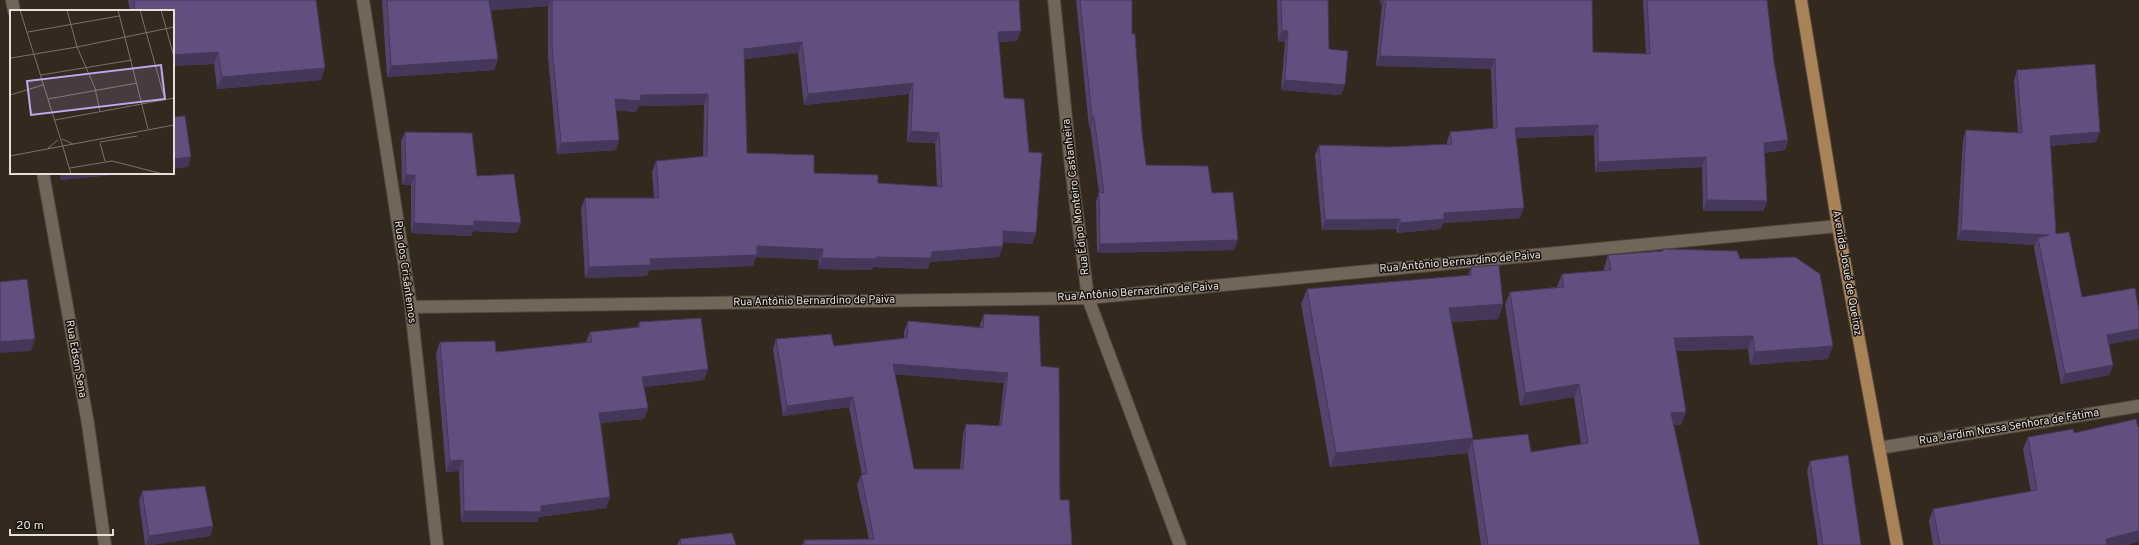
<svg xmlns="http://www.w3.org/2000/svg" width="2139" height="545" viewBox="0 0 2139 545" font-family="Overpass,sans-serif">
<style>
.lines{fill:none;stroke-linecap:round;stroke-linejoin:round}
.minor-casing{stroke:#51473d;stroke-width:14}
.major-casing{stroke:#51473d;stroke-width:14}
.minor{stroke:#726659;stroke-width:12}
.major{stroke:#aa8258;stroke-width:12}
.wall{fill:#54446d;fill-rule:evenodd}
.shaded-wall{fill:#453759}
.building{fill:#624f7f;stroke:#453759;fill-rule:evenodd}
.labels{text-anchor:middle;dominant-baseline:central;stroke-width:3;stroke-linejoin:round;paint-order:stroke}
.street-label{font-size:11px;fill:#e7dfd8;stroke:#18130e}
.inset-road{fill:none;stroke:#7c7268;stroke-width:1}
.view{fill:#c4a7f1;fill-opacity:0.15;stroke:#c4a7f1;stroke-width:2}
.inset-edge{fill:none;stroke:#e7dfd8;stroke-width:2}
</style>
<rect width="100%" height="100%" fill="#34291e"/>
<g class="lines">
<!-- minor casing -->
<g class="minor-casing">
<path id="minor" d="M12 0 14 11
M363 0 411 307 437 545
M1054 0 1071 167 1088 298 1180 545
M43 173 88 424 105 545
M411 307 1088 298 1838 226
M1879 448 2139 406"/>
</g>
<!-- major casing -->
<g class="major-casing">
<path id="major" d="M1801 0 1838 226 1897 545"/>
</g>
<!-- minor -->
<use href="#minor" class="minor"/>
<!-- major -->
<use href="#major" class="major"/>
</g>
<!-- wall -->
<path class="wall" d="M128 0H316L321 80 217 89 214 64 173 66V11H130Z
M382 0H1019L1017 41 999 42 1004 98 1036 233 1032 244 1003 242V246L999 257 930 262 928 269 873 267 872 270 818 269 819 260 756 257 753 266 649 270 647 276 585 278 581 209 585 198H654L652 172 656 161 703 157 704 105 639 106 636 112 616 110V150L557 154 548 57V6L491 10 498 59 494 70 387 77ZM798 53 804 105 909 94 907 142 935 143 937 187 878 183 814 173 747 153 744 59Z
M1076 0H1132V34L1142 133 1146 165 1212 193 1234 250 1097 253 1096 202 1099 192 1090 126 1089 127Z
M1277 0H1328L1329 49 1341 95 1281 90 1285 42 1278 41Z
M1377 0H1592L1593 52 1646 54 1643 0H1767L1774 62 1788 140 1785 150 1764 153 1767 201 1763 211H1703L1702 167 1595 172 1594 135 1516 138 1520 218 1443 223 1440 229 1397 233 1396 229 1322 230 1315 155 1319 145 1388 147 1447 144V142L1450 132 1493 129 1491 69 1376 66 1382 5H1380V0Z
M2017 70 2096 142 2050 146 2056 234 2082 297 2139 312V336L2138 339 2109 344 2113 365 2109 375 2061 384 2034 248 2035 245 1957 240 1963 140 1966 130 2018 133 2014 80Z
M405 132 477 176 517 233 473 231 471 236 411 233V185H402L401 141Z
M60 173H132L61 180Z
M1663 249 1740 259 1828 359 1750 365 1748 349 1676 351 1686 412 1681 425H1673L1700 545H1481L1468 453 1330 467 1301 304 1307 289 1468 275 1471 267 1503 304 1498 319 1451 322 1473 438 1472 440 1531 452 1581 444 1574 397 1520 406 1505 305 1510 292 1557 287 1562 274 1604 271V268L1608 255 1662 251Z
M984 314 1041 366 1060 500 1072 545H802L804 540 869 539 857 485 861 475H862L849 407 783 416 773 349 776 339 834 346 904 338V331L908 321 980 327V324ZM895 374 1004 383 999 426 966 424 963 434 960 469H914Z
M639 322 708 369 704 380 644 387 648 408 644 419 601 423 610 497 606 508 539 517 537 522H461L459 471 446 472 436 353 440 342 496 352 586 342 590 332 637 328Z
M2139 427V542L2126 545H1933L1929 521 1933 509 2031 492 2023 449 2028 437Z
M1810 461 1861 545H1818L1807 471Z
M142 491 213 526 210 536 151 545H145L139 501Z
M680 539 736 545H677Z"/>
<!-- shaded-wall -->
<path class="shaded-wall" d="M489 0H551L548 6 485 11Z
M1381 0H1384L1382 5H1380Z
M1021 31 1017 41 994 42 998 32Z
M1282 31H1288L1285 42 1278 41Z
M802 42 798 53 740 60 744 49Z
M218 52 214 64 173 66V55Z
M1380 56 1495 59 1491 69 1376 66Z
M498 59 494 70 387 77 391 66Z
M325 68 321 80 217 89 222 77Z
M1285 80 1345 85 1341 95 1281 90Z
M913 83 909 94 804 105 808 94Z
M708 94 704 105 639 106 636 112 611 110 615 99 641 95Z
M1092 117H1094L1090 126 1089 127Z
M1598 125 1594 135 1511 138 1515 128Z
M911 131 939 133 935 143 907 142Z
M2100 132 2096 142 2046 146 2050 136Z
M619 140 616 150 557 154 561 143Z
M1788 140 1785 150 1760 153 1764 143Z
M191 157 188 167 173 169V159Z
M1706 157 1702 167 1595 172 1598 162Z
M63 173H132L61 180Z
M406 175H415L411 185H402Z
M1707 200 1767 201 1763 211H1703Z
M1524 208 1520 218 1443 223 1440 229 1397 233 1400 223 1444 213Z
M1400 219 1396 229 1322 230 1325 220Z
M474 221 521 223 517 233 473 231 471 236 411 233 414 223Z
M1961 230 2049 235 2038 238 2035 245 1957 240Z
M1003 231 1036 233 1032 244 999 242Z
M1238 240 1234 250 1097 253 1100 244Z
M757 246 823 249 819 260 756 257 753 266 649 270 647 276 585 278 589 267Z
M1003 246 999 257 930 262 928 269 873 267 872 270 818 269 822 258 876 257Z
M1503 304 1498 319 1443 322 1449 308Z
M2139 329V336L2138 339 2103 345 2107 335Z
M1753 336 1748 349 1670 351 1674 338Z
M35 339 31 351 0 353V342Z
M1833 346 1828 359 1750 365 1755 352Z
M893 364 1008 373 1004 383 889 374Z
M2113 365 2109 375 2061 384 2065 374Z
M708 369 704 380 638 388 642 377Z
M1579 384 1574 397 1520 406 1525 393Z
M853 397 849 407 783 416 787 406Z
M648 408 644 419 595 424 599 413Z
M1686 412 1681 425 1666 426 1671 413Z
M1473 438 1468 453 1330 467 1336 453Z
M463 460 459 471 446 472 450 461Z
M610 497 606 508 539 517 537 522H461L464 511 541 506Z
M213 526 210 536 151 545H146L149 536Z
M2139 531V542L2126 545H2104L2106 539Z"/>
<!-- building -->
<path class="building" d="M134 0H316L325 68 222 77 218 52 173 55V11H135Z
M387 0H489L498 59 391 66Z
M552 0H1019L1021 31 998 32 1004 98 1024 99 1029 152 1042 153 1036 233 1003 231V246L932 252 931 258 876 257V259L822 258 823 249 757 246V255L650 259 651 265 589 267 585 198H659L656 161 707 156 708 94 641 95 640 101 615 99 619 140 561 143 552 46ZM802 42 808 94 913 83 911 131 939 133 942 187 878 183V175L814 173V155L747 153 744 49Z
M1080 0H1132V34H1135L1142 133 1146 165 1208 166 1212 193 1233 192 1238 240 1100 244 1099 192 1104 193 1094 117H1092Z
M1281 0H1328L1329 49 1348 51 1345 85 1285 80 1288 31H1282Z
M1386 0H1592L1593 52 1650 54 1647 0H1767L1774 62 1788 140 1764 143 1767 201 1707 200 1706 157 1598 162V125L1515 128 1524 208 1444 213V219L1400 223V219L1325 220 1319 145 1388 147 1452 144 1450 132 1497 128 1495 59 1380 56Z
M2095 64 2100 132 2050 136 2056 234 2069 232 2082 297 2135 288 2139 312V329L2107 335 2113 365 2065 374 2038 238 2049 235 1961 230 1966 130 2022 133 2017 70Z
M185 116 191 157 173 159V117Z
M405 132 472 133 477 176 514 174 521 223 474 221V226L414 223 415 175H406Z
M1663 249 1737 251 1740 259 1795 257 1820 274 1833 346 1755 352 1753 336 1674 338 1686 412 1671 413 1700 545H1488L1472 440 1528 434 1531 452 1588 443 1579 384 1525 393 1510 292 1564 287 1562 274 1611 270 1608 255 1663 251Z
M1499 265 1503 304 1449 308 1473 438 1336 453 1307 289 1471 275V267Z
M27 279 35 339 0 342V282Z
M984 314 1039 316 1041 366 1059 368 1060 500H1069L1072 545H805L804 540 874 539 861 475 867 474 853 397 787 406 776 339 831 334 834 346 907 338 908 321 983 328ZM893 364 1008 373 1001 426 966 424 963 469H914Z
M701 318 708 369 642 377 648 408 599 413 610 497 541 506V512L464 511 463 460 450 461 440 342 495 341 496 352 592 342 590 332 640 327 639 322Z
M2136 419 2138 427H2139V531L2106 539 2107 545H1940L1933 509 2037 490 2028 437 2073 429 2074 433Z
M1848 455 1861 545H1823L1810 461Z
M205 486 213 526 149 536 142 491Z
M732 533 736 545H681L680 539Z"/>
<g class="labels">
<!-- street labels -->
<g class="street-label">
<text transform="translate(1076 197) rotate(-97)">Rua Édipo Monteiro Castanheira</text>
<text transform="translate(1460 262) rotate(-5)">Rua Antônio Bernardino de Paiva</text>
<text transform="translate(405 272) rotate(82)">Rua dos Crisântemos</text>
<text transform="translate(1847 273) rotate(80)">Avenida Josué de Queiroz</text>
<text transform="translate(1138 292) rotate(-4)">Rua Antônio Bernardino de Paiva</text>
<text transform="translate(814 301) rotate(-1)">Rua Antônio Bernardino de Paiva</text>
<text transform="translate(76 359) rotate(80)">Rua Edson Sena</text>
<text transform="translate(2009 427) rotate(-9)">Rua Jardim Nossa Senhora de Fátima</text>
</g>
</g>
<!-- overview -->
<g transform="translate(10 10)">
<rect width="164" height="164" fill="#34291e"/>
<path class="inset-road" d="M10 0 53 137M57 0 67 37 85 78 90 102M108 0 138 119M130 0 155 90M151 0 164 47M18 22 109 6M0 46 1 48 67 37 164 17M31 65 122 50M0 85 33 75M38 89 127 73M45 110 164 88M52 129 63 134M90 132 127 126M90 133 95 151M53 137 61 164M38 138 48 130M0 146 164 115M60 158 102 151 153 164"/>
<path class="view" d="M151 55 155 89 21 105 17 71Z"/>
<rect width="164" height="164" class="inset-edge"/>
</g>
<!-- scale -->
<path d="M10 529v6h103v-6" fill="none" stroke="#e7dfd8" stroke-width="2"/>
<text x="16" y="529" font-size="12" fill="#e7dfd8" stroke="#18130e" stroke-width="3" paint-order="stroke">20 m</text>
</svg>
